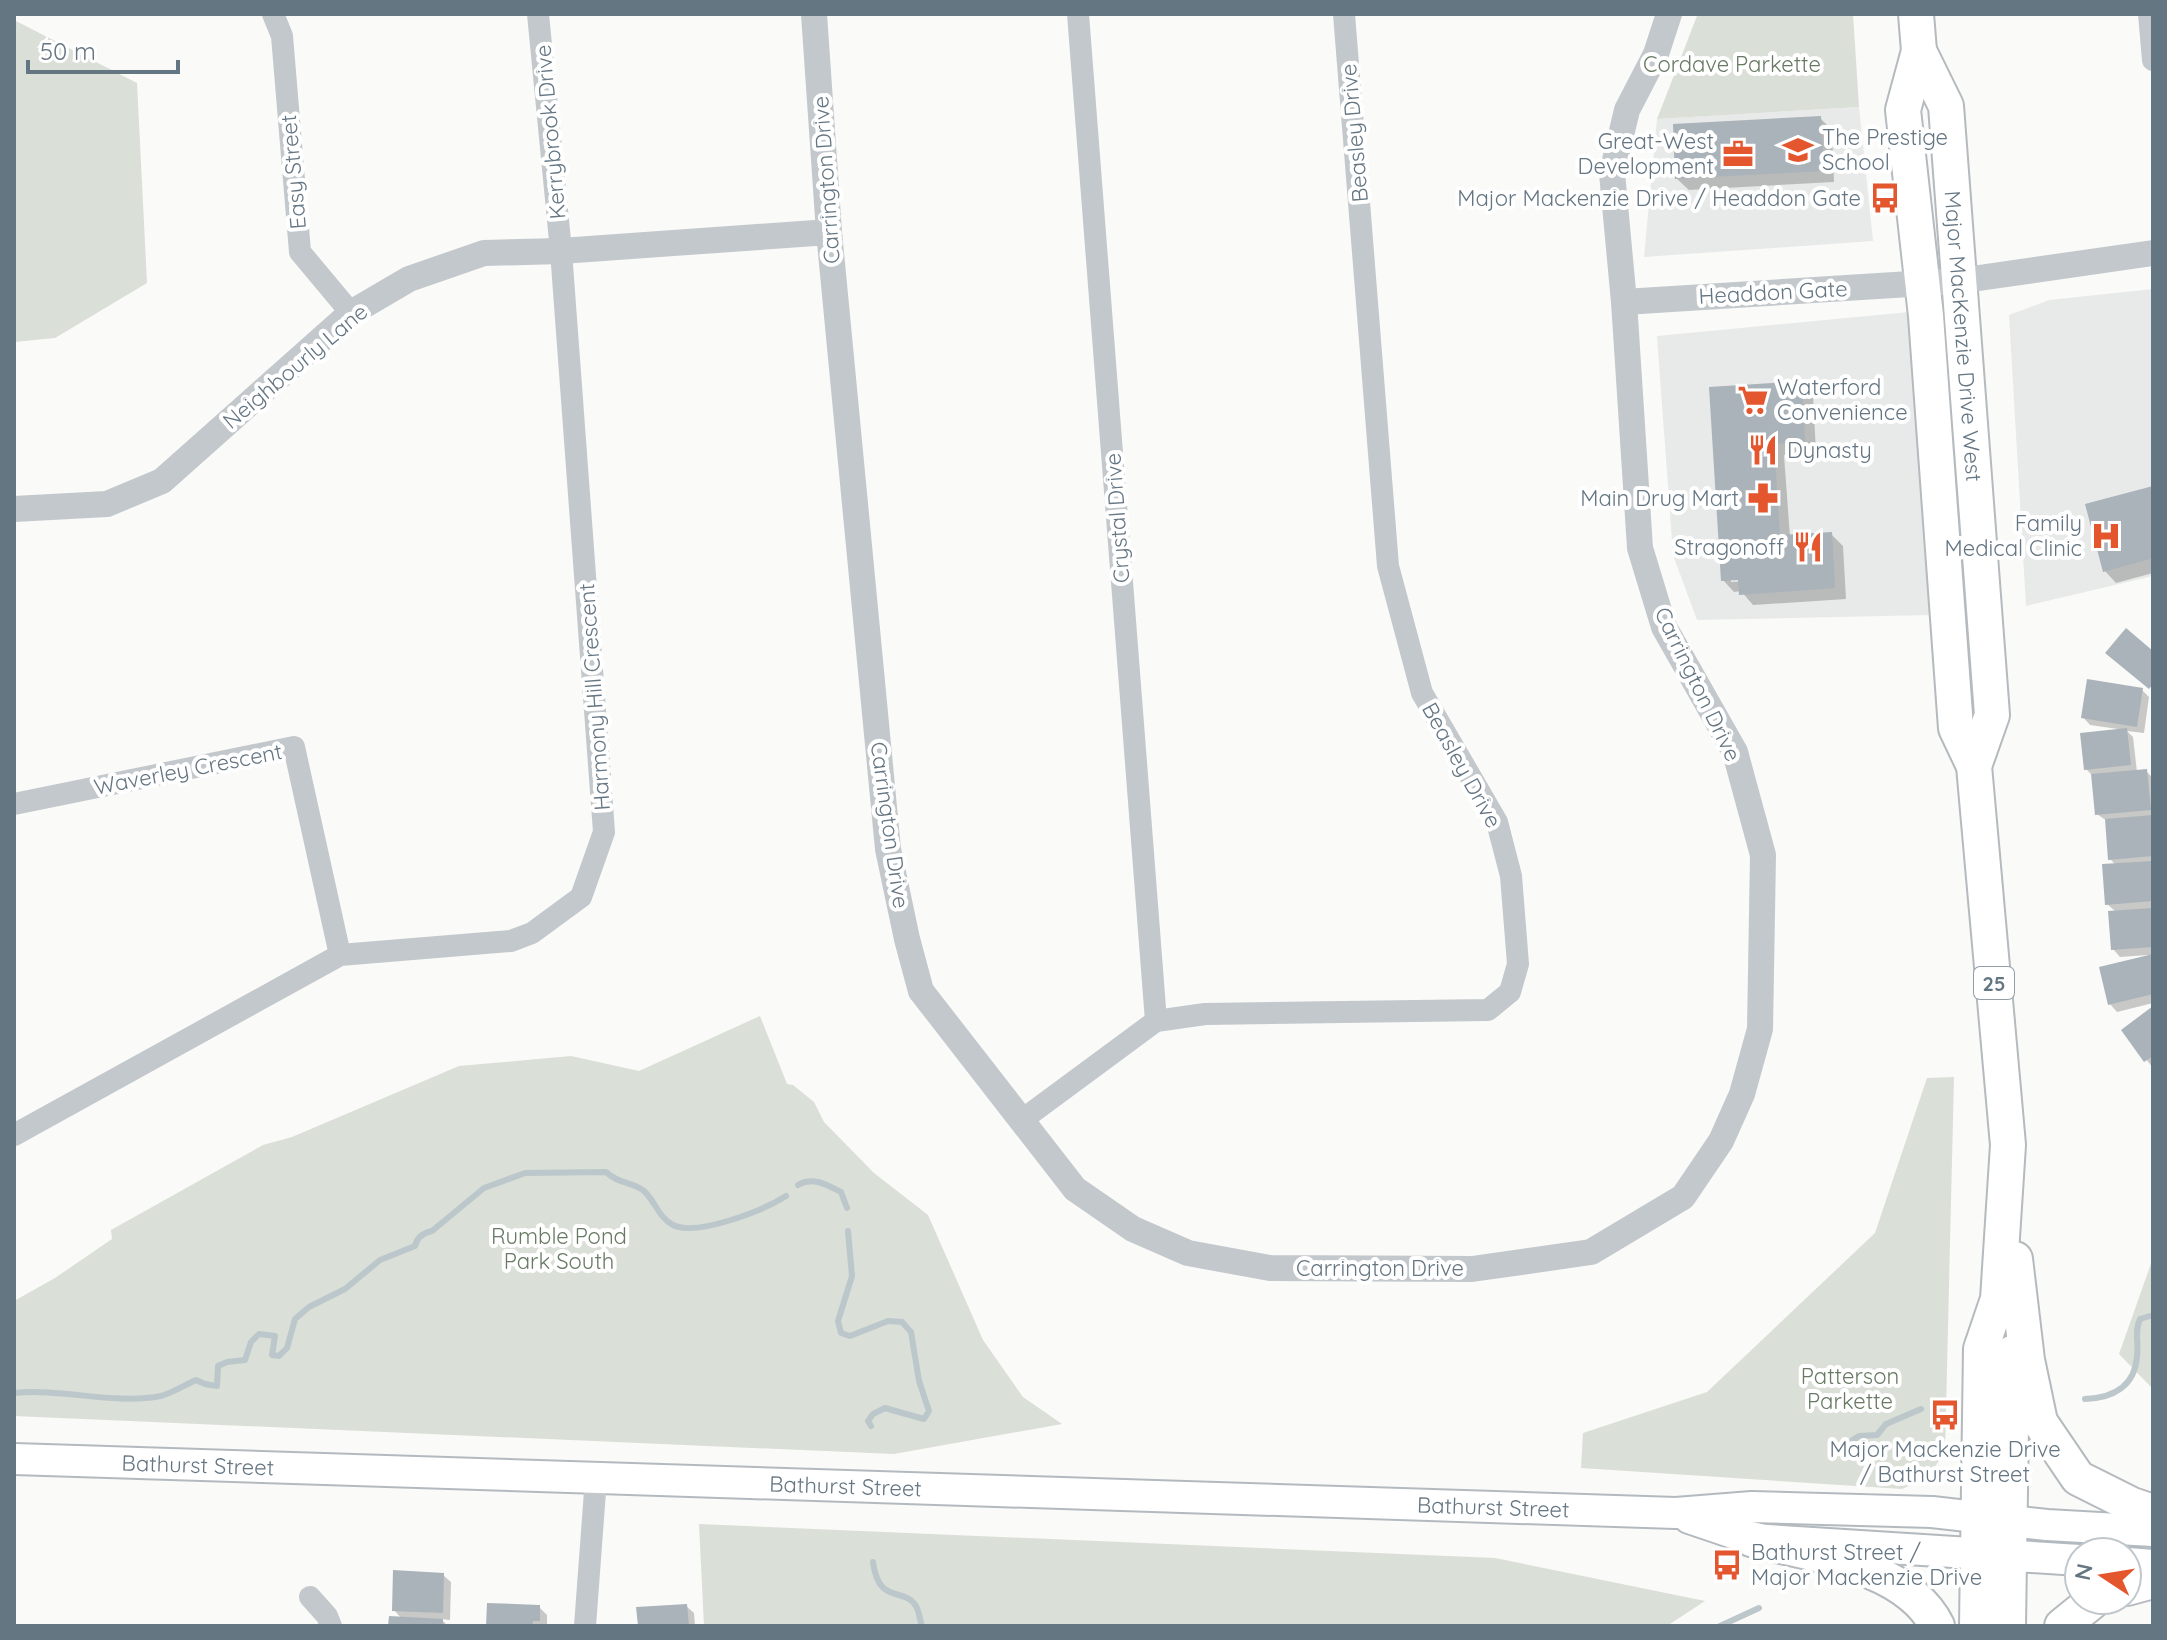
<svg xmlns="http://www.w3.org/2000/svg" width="2167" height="1640" viewBox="0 0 2167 1640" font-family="Quicksand,sans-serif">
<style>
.built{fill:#e8e9e9}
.green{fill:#dadfd7}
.shadow{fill:#0003;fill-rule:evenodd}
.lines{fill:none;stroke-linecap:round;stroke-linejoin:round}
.stream{stroke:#bbc7cb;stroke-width:6}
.building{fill:#aab3b9}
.secondary-casing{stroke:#b3babf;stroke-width:34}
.primary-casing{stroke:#b5babe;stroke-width:38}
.minor{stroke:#c3c8cc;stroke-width:22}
.tertiary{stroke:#c3c8cc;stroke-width:26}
.secondary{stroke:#fff;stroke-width:30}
.primary{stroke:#fff;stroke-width:34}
.labels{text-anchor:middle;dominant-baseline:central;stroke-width:8;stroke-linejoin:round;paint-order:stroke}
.shield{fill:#fff;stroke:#939fa8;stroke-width:2}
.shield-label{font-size:20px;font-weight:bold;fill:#657683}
.park-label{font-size:22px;fill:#687a64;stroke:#fff}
.street-label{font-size:22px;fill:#657683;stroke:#fff}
.poi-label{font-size:22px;fill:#657683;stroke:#fff;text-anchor:end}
</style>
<rect width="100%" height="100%" fill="#fafaf8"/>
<!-- built -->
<path class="built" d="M1859 107 1873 241 1644 257 1657 119Z
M2153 289V576L2026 606 2009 315 2049 300Z
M1909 312 1931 615 1697 620 1673 555 1657 336Z"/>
<!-- green -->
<path class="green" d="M1736 14H1853L1859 107 1657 119 1697 16Z
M14 20 137 83 147 283 55 338 14 342Z
M760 1016 787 1084 793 1085 814 1102 824 1122 874 1173 928 1215 983 1340 1023 1397 1062 1424 894 1454 14 1416V1301L55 1278 112 1239 111 1230 263 1145 292 1137 459 1066 571 1056 639 1071Z
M1954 1077 1945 1452 1927 1478 1902 1489 1581 1468 1583 1433 1707 1392 1875 1233 1927 1078Z
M2153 1258V1389L2119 1354Z
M699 1524 1495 1558 1705 1601 1667 1626H704Z"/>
<!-- shadow -->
<path class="shadow" d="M1820 118 1832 130 1834 182 1689 190 1677 179Z
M1801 383 1813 395 1816 453 1784 455 1790 537 1831 534 1843 546 1846 599 1753 605 1741 591 1734 592 1723 580 1711 389ZM1731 578 1748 581 1731 582Z
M2153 488V573L2116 583 2105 571Z
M2142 690 2149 697 2144 733 2127 731 2133 737 2137 772 2146 771 2153 778V1003L2117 1012 2110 1004 2148 957V955L2120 957 2113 949 2116 912 2107 904 2116 865 2110 859 2107 821 2097 814 2093 776 2086 769 2118 729 2090 725 2083 717Z
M2153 1009V1068L2123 1030Z
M443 1575 451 1582 450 1620 441 1619 448 1626H390L402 1619 394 1610Z
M686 1606 694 1613 695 1626H640Z
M539 1607 547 1615V1626H488Z"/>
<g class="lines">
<!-- stream -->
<path class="stream" d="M798 1185C813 1176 827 1185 841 1192L847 1208
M848 1231 852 1276 838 1321 841 1333 850 1336 888 1321 902 1322 911 1332 919 1381 929 1411 924 1419 885 1408 873 1414 868 1421 871 1426
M14 1393C63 1388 112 1405 161 1396 172 1393 185 1385 196 1380L205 1384 217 1386 218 1366 227 1362 245 1360 251 1342 259 1334 275 1336 272 1355 279 1356 287 1348 295 1319 309 1307 345 1289 380 1260 415 1246C417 1237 423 1233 432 1231L484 1188 525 1173 606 1172C620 1185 632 1181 644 1191 655 1201 659 1218 673 1225 697 1237 764 1210 786 1196
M2085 1399C2112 1398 2135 1387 2137 1356 2139 1342 2134 1332 2140 1319L2153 1315
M1839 1449 1859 1436 1877 1435 1886 1424 1921 1409
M873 1562C879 1606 903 1586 916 1606 919 1611 920 1621 922 1626
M1720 1626 1759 1608"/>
</g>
<!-- building -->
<path class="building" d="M1821 116 1824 171 1675 179 1673 124Z
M1802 381 1805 442 1774 444 1780 535 1832 532 1835 588 1739 595 1738 580 1721 581 1709 387Z
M2153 486V558L2103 572 2085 504Z
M2126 628 2153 651V684L2149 689 2105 653Z
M2087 679 2143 688 2137 727 2081 718Z
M2127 728 2131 765 2084 770 2080 733Z
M2147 769 2151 810 2095 815 2091 774Z
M2153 815V856L2108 860 2105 819Z
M2153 861V901L2105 905 2102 864Z
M2153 908V947L2111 950 2108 911Z
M2153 954V994L2108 1005 2099 967Z
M2153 1006V1056L2144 1062 2121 1030Z
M393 1570 444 1573 443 1613 392 1611Z
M487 1603 540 1605V1621H533L532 1626H486Z
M687 1604 689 1626H638L636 1607Z
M389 1616 443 1619V1626H388Z"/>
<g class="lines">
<!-- secondary casing -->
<g class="secondary-casing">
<g id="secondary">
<path id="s1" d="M14 1459 1676 1513 1752 1507 1932 1512 2047 1525 2153 1531"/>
<path d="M1689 1518 1751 1539 2079 1560"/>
<path d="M2127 1563 2153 1565"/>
</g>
</g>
<!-- primary casing -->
<g class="primary-casing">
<g id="primary">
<path d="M1916 14 1919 51 1903 110 1926 316 1956 728 1974 766 2008 1145 1998 1299 1981 1349 1977 1626"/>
<path id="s2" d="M1919 51 1946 106 1992 715 1974 766"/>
<path d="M2015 1259 2027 1360 2040 1422 2078 1478 2132 1505 2153 1512"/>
<path d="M1751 1539C1810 1554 1907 1565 1937 1626"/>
<path d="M2127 1588 2153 1581"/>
<path d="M2008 1626 2012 1353"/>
<path d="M2062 1626 2094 1600"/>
</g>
</g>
<!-- minor -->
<path class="minor" d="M273 14 282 36 300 252 351 313
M1078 14 1156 1021
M2149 14 2153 60
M14 804 294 747 340 955
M1022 1120 1156 1021 1205 1014 1488 1010 1510 992 1518 964 1511 876 1497 822 1422 693 1388 566 1344 14
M14 1135 340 955 511 941 532 933 581 897 604 832 561 251 538 14
M310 1597 327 1616 331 1626
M585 1626 596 1478"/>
<!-- tertiary -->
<path class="tertiary" d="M814 14 829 232 888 849 907 939 921 991 1075 1189 1133 1229 1188 1253 1270 1268 1472 1269 1591 1252 1683 1197 1721 1141 1742 1094 1760 1029 1763 855 1735 752 1664 627 1640 548 1624 302 1612 173 1627 110 1656 54 1669 14
M1624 302 1958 281 2153 253
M14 509 107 504 162 481 351 313 409 279 484 253 561 251 829 232"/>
<!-- secondary -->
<use href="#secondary" class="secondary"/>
<!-- primary -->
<use href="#primary" class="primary"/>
</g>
<!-- icons -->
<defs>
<g id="school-bare" transform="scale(2.4)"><path d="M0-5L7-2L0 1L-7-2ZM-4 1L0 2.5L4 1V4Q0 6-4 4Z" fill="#e4572e" stroke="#fff" stroke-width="2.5" paint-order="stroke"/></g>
<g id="office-bare" transform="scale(2.4)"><path d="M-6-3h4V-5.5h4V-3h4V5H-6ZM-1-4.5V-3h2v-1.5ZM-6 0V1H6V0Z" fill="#e4572e" stroke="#fff" stroke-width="2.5" paint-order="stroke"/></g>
<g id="bus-bare" transform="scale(2.4)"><path d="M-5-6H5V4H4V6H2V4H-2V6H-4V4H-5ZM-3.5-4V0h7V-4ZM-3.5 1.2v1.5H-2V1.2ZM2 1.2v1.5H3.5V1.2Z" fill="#e4572e" stroke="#fff" stroke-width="2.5" paint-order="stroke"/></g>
<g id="supermarket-bare" transform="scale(2.4)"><path d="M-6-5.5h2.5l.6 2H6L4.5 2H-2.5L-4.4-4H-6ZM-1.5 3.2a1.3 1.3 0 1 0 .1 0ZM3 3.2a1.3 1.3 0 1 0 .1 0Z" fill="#e4572e" stroke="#fff" stroke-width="2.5" paint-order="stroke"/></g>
<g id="restaurant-bare" transform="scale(2.4)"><path d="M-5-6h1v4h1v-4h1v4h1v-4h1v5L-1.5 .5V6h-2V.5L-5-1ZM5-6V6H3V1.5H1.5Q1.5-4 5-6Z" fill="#e4572e" stroke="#fff" stroke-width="2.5" paint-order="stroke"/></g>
<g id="pharmacy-bare" transform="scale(2.4)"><path d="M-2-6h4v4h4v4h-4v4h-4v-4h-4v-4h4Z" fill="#e4572e" stroke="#fff" stroke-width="2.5" paint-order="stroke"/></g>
<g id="hospital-bare" transform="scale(2.4)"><path d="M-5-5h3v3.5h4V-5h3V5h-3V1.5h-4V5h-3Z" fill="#e4572e" stroke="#fff" stroke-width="2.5" paint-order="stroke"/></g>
</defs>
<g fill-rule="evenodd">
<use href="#school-bare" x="1798" y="150"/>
<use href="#office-bare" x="1738" y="154"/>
<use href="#bus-bare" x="1885" y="198"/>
<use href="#supermarket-bare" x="1753" y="400"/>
<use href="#restaurant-bare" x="1763" y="450"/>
<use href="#pharmacy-bare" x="1763" y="498"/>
<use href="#hospital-bare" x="2106" y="536"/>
<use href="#restaurant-bare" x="1808" y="547"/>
<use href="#bus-bare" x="1945" y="1415"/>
<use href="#bus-bare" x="1727" y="1565"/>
</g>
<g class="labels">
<!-- shield labels -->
<rect class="shield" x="1974" y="967" width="40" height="32" rx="6"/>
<g class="shield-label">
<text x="1994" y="983">25</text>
</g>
<!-- park labels -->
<g class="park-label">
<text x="1732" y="64">Cordave Parkette</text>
<text x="559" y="1236">Rumble Pond<tspan x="559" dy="25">Park South</tspan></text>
<text x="1850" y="1376">Patterson<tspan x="1850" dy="25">Parkette</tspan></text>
</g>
<!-- street labels -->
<g class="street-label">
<text transform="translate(550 132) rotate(-95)">Kerrybrook Drive</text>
<text transform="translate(1354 133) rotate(-95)">Beasley Drive</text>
<text transform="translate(293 172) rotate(-95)">Easy Street</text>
<text transform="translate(826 180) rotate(-94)">Carrington Drive</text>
<text transform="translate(1773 292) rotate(-3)">Headdon Gate</text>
<text stroke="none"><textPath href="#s2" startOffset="292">Major MacKenzie Drive West</textPath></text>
<text transform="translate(295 366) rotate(-40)">Neighbourly Lane</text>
<text transform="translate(1117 518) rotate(-94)">Crystal Drive</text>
<text transform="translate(1698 684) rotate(64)">Carrington Drive</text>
<text transform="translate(594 697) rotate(-94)">Harmony Hill Crescent</text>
<text transform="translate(1462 765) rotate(61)">Beasley Drive</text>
<text transform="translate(188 769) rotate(-11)">Waverley Crescent</text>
<text transform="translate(890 825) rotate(82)">Carrington Drive</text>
<text x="1380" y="1268">Carrington Drive</text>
<text stroke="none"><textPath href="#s1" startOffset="184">Bathurst Street</textPath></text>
<text stroke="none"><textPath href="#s1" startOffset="832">Bathurst Street</textPath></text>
<text stroke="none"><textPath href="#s1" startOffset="1480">Bathurst Street</textPath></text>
</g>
<!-- poi labels -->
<g class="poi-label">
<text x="1822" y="137" text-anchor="start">The Prestige<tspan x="1822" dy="25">School</tspan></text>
<text x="1714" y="141">Great-West<tspan x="1714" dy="25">Development</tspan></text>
<text x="1861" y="198">Major Mackenzie Drive / Headdon Gate</text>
<text x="1777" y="387" text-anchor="start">Waterford<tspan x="1777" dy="25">Convenience</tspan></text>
<text x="1787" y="450" text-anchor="start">Dynasty</text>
<text x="1739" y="498">Main Drug Mart</text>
<text x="2082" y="523">Family<tspan x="2082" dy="25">Medical Clinic</tspan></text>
<text x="1784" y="547">Stragonoff</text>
<text x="1945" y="1449" text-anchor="middle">Major Mackenzie Drive<tspan x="1945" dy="25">/ Bathurst Street</tspan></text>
<text x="1751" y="1552" text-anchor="start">Bathurst Street /<tspan x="1751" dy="25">Major Mackenzie Drive</tspan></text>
</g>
</g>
<!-- border -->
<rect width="2167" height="1640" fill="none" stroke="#657683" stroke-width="32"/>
<!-- north arrow -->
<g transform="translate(2103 1576) rotate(282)"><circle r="38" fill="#ffffff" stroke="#c1c8cd" stroke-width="2"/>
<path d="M0-6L14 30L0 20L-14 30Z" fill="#e4572e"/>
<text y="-12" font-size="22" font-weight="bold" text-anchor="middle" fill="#657683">N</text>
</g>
<!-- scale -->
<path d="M28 60v12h150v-12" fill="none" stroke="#657683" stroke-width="4"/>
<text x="40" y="60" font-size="24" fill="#657683" stroke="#ffffff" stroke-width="6" paint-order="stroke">50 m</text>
</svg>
